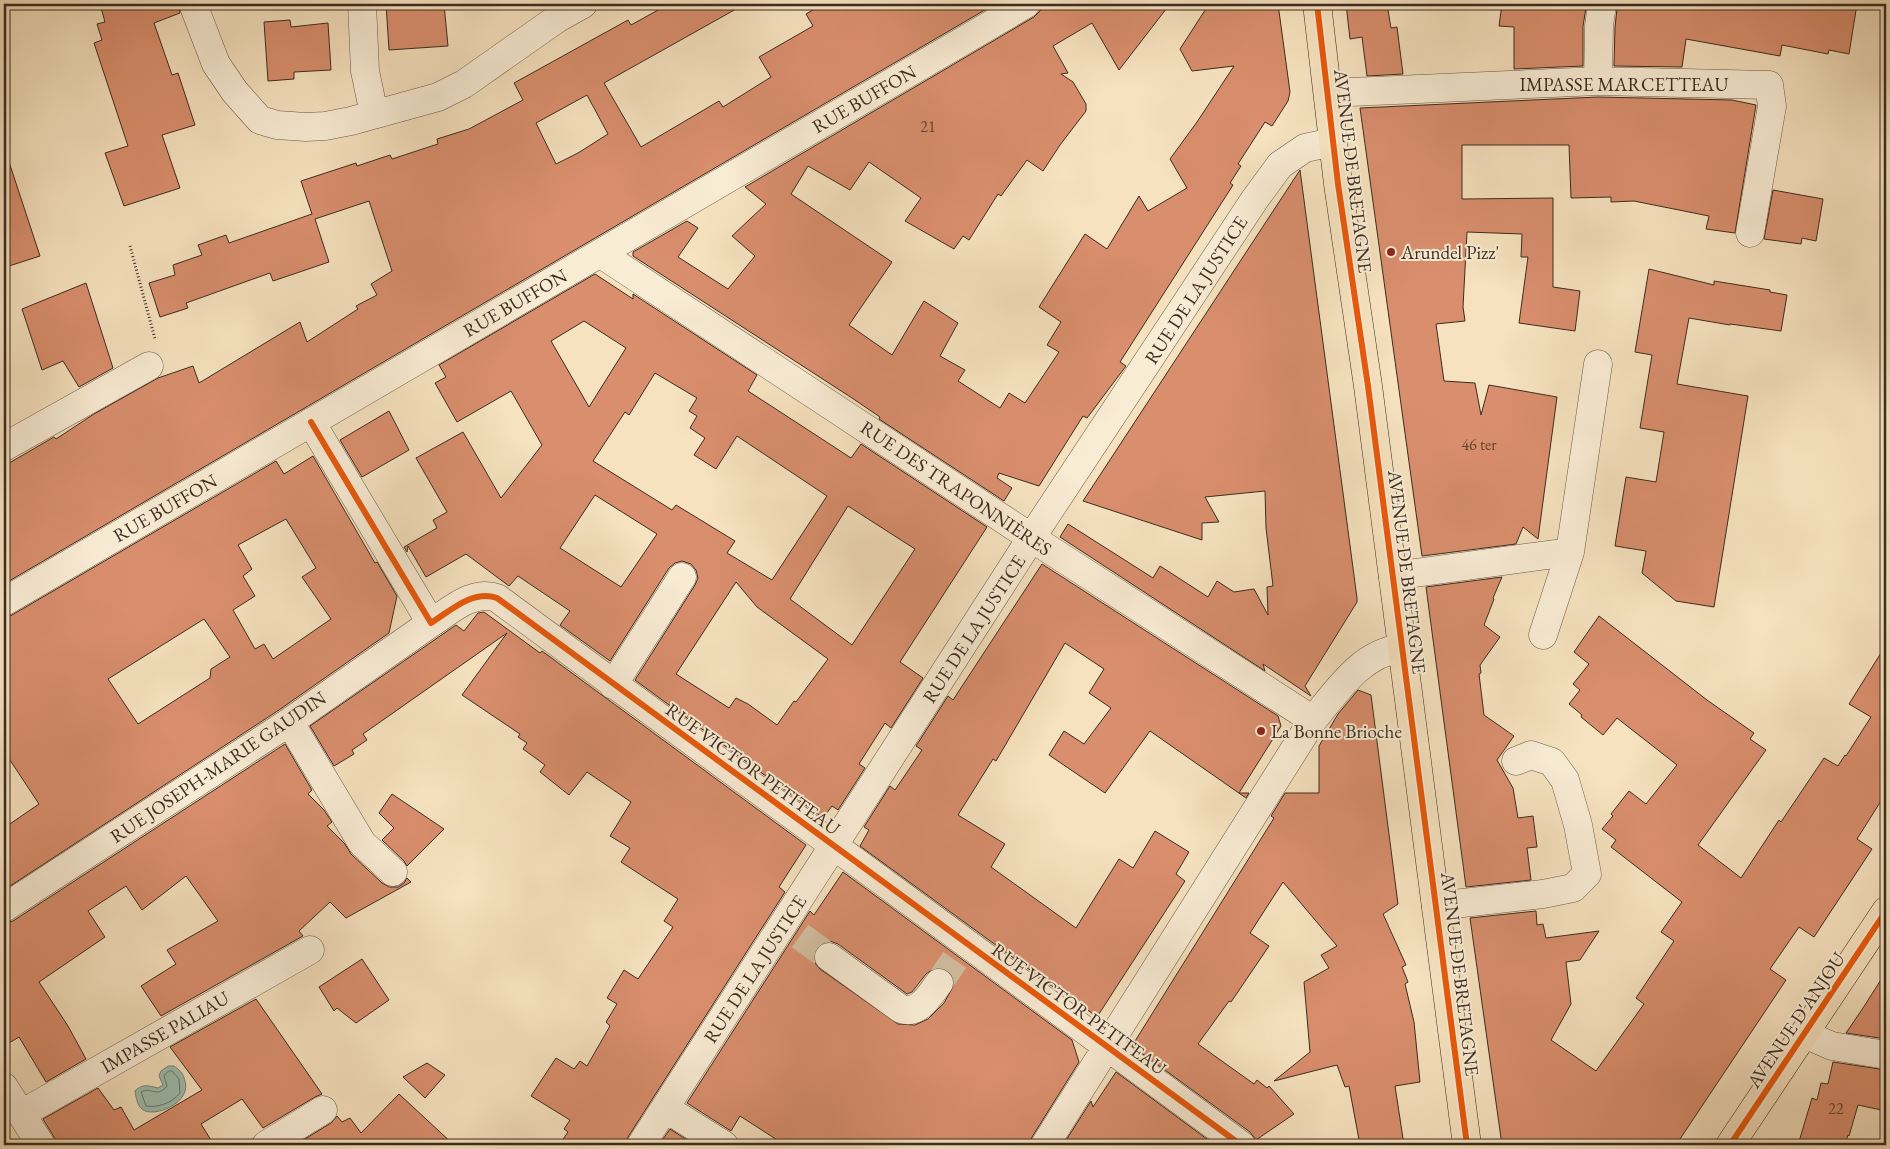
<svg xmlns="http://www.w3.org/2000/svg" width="1890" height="1149" viewBox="0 0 1890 1149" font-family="'EB Garamond',serif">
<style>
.water{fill:#9dbeb2;stroke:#768478}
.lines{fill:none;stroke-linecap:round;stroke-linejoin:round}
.shore{stroke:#6c7569;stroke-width:1}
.building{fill:#d98e6d;stroke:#3b2c20;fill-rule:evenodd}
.minor-tunnel{stroke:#d1be9f;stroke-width:28;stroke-dasharray:28 14;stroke-linecap:butt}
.minor-casing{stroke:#6a5a48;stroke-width:29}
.major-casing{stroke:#3b2c20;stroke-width:29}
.path{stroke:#3b2c20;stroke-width:3;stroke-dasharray:1 2.5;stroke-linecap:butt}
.minor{stroke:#f9ecd5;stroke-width:28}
.major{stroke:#f6e2bf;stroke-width:28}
.cycleway-casing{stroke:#f9ecd5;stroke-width:9}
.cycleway{stroke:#e8590c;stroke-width:6}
.poi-dot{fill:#8f2418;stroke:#f9ecd5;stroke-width:2}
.labels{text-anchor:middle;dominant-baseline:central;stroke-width:4;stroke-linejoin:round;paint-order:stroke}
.number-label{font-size:16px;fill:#624433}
.street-label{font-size:19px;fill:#3b2c20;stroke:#f9ecd5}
.poi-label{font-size:19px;fill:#3b2c20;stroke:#f9ecd5;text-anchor:start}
</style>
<rect width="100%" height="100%" fill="#f6e2bf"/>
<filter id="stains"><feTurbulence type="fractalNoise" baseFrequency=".004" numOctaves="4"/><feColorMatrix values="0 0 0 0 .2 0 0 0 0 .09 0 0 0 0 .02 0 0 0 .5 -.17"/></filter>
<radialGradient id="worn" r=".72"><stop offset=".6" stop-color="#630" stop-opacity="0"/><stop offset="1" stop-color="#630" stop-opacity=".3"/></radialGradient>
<!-- water -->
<path class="water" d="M168 1066H174C178 1069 183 1073 184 1078 195 1103 152 1119 142 1109 137 1105 136 1097 135 1091 143 1083 149 1086 158 1088L163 1085 159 1076 161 1071Z"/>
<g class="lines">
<!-- shore -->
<path class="shore" d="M169 1071H172L179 1079 180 1093C172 1103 158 1108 146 1106L141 1092C152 1086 156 1099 167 1086L164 1076Z"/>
</g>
<!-- building -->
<path class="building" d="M100 4H178L180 13 154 23 172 75 178 73 195 125 162 135 180 188 124 206 105 153 128 146 94 43 102 40 97 24 105 22Z
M386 4H444L448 46 389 50Z
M669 4H745L604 83 641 147 719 101 723 107 771 77 759 57 813 26 806 14 823 4H995L4 584V466L54 437 56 439 94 414 158 378 193 366 199 383 300 322 307 342 358 309 356 306 377 295 371 284 392 271 369 201 315 219 329 262 273 281 270 273 186 303 188 308 160 317 149 283 175 275 173 265 202 255 198 245 226 235 229 243 312 214 301 181 356 163 357 166 390 155 392 159 438 144 437 139 469 129 523 100 514 83 628 20 631 25ZM587 95 608 134 578 153 556 164 536 123Z
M1042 4H1170L1119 70 1092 23 1053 46 1068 73 1061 74 1073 82 1086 104V111L1060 145 1043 171 1027 160 1001 196 998 194 969 240 963 236 954 249 905 221 921 198 869 162 850 190 808 166 791 194 892 262 849 325 892 355 924 301 958 323 940 356 965 370 958 381 1000 408 1009 393 1025 403 1059 352 1047 345 1061 322 1039 307 1085 234 1107 249 1139 196 1148 211 1187 188 1170 159 1197 122 1234 66 1192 71 1180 49 1209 4H1278L1290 92 1288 101 1272 126 1265 122 1238 164 1241 166 1230 183 1233 185 1120 362 1126 366 1087 418 1083 416 1039 486 999 473 997 478 1012 488 1004 501 879 419 880 417 852 398 633 256V252L687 221 698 228 678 257 728 289 755 256 732 236 766 204 745 187 1034 17 1040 11Z
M1346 4H1387L1391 28 1397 27 1403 74 1367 76 1362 37 1350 39Z
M1502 4H1575L1576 8H1586L1583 26V66L1514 69V27L1499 26Z
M1624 4H1857L1849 54 1829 50 1828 54 1782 45 1780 56 1686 39 1682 67 1614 66 1615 27 1617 9H1623Z
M290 20 291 27 328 23 331 70 294 72V79L268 81 264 22Z
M1598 97 1732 100 1756 105 1735 233 1706 229 1709 216 1634 201 1611 202V197L1571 198 1569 145H1462V199L1553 198V287L1580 291 1575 331 1519 323 1528 257H1521L1522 234 1467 232 1463 307 1465 321 1436 324 1444 381 1475 383 1481 415 1489 385 1557 397 1538 539 1523 527 1516 544 1422 556 1360 108Z
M8 159 40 256 9 266 4 252V160Z
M1300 170 1357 598V602L1305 686 1311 696 1263 664 1265 671 1060 537 1068 524 1153 578 1160 566 1208 597 1217 581 1234 592 1254 589 1268 615 1267 587 1273 586 1266 528 1265 491 1205 497 1219 522 1202 523V540L1083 501Z
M1773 190 1823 199 1816 241 1802 238 1801 244 1764 239Z
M1649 269 1714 285V281L1770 290V292L1787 295 1781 331 1730 324V325L1689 318 1677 384 1748 396 1714 607 1676 601 1642 573 1646 551 1615 546 1626 477 1656 482 1664 432 1640 428 1652 355 1635 352Z
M595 274 633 299V294L757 375 748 391 825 441 851 458 861 444 987 527 900 662 923 678 891 728 885 723 859 764 865 768 838 810 832 806 823 818 635 680 695 585 698 578 696 570 691 564 682 561 675 563 669 568 610 661 560 625 570 611 518 576 509 586 466 554 426 577 408 546 407 552 404 547 437 528 433 520 447 512 416 458 463 432 501 498 542 445 511 391 457 422 435 383 446 377 439 365ZM584 321 626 348 589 407 551 341ZM655 373 697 398 689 411 697 416 690 428 705 438 694 455 716 469 737 436 827 496 772 580 727 553 735 541 676 505 672 510 593 461 625 412 629 415ZM595 495 657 534 621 587 560 548ZM848 506 915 549 852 645 790 599ZM736 582 757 607 828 659 796 702 794 701 777 725 748 704 736 698 729 708 676 674Z
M86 283 113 368 79 387 63 361 42 370 22 309Z
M389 411 409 450 362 477 340 440Z
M313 456 375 563 377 562 397 596 389 633 279 710 4 890V828L39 804 4 751V618L12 615 276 461 284 474ZM286 519 316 568 302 577 331 619 273 659 264 644 255 649 233 610 255 596 243 576 252 569 238 545ZM204 619 230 657 211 669 210 678 138 724 108 679Z
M1042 564 1278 716 1281 726 1239 793H1249L1246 798 1150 731 1105 793 1049 755 1064 731 1084 744 1111 708 1089 693 1104 669 1065 643 996 761 993 759 958 815 1005 844 991 867 1076 928 1119 859 1133 868 1155 831 1189 852 1176 874 1185 881 1097 1017 1054 985 1056 989 860 846 869 830 864 827 890 786 895 790 922 750 916 746 948 696 953 700Z
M1502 577 1493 598 1494 599 1484 625 1500 637 1480 665 1481 673 1479 674 1484 715 1514 736 1497 760 1513 788 1518 818 1533 816 1537 847 1527 848 1531 880 1466 887 1426 587Z
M484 612 540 653 542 651 806 845 779 887 785 892 628 1137 626 1145H559L568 1132 564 1129 570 1120 531 1096 556 1058 574 1069 580 1061 587 1066 610 1026 606 1022 617 1004 607 998 624 970 638 979 673 927 664 921 678 899 621 862 630 848 610 836 631 802 587 772 569 795 540 772 545 765 523 749 527 743 518 737 520 734 462 695 507 633 363 734 367 740 352 750 354 754 334 766 310 726 456 625 464 631 478 613Z
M1599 616 1707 700 1754 733 1750 739 1766 750 1698 845 1741 878 1779 820 1781 822 1824 758 1838 766 1845 755 1846 756 1871 717 1849 704 1886 645V793L1857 839 1872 849 1814 937 1799 927 1770 969 1786 980 1676 1145H1502L1470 918 1536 911 1537 925 1543 924 1546 938 1599 931 1580 960 1566 962 1571 1004 1551 1040 1596 1071 1644 1004 1636 998 1674 941 1661 932 1682 902 1611 847 1616 840 1602 829 1613 816 1611 814 1629 791 1646 804 1677 765 1617 718 1603 735 1581 717 1582 715 1569 704 1580 690 1573 684 1589 664 1574 652Z
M1358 690 1371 695 1398 904 1383 914 1406 965 1402 967 1408 982 1405 984 1414 1022 1420 1082 1395 1086 1404 1145H1360L1349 1086 1345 1087 1337 1065 1274 1081 1310 1052 1304 982 1329 968 1321 955 1337 946 1283 882 1250 933 1269 946 1231 1002 1229 1001 1198 1044 1254 1084 1257 1080 1267 1088 1269 1086 1294 1114 1256 1140 1250 1132 1132 1046 1274 818 1271 816 1285 793H1319V746L1338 714Z
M285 744 312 790 308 794 324 810 332 822 327 826 345 844 351 854 382 883 389 887H398L404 883 407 878 411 882 346 918 330 902 299 931 303 936 161 1016 141 986 176 964 167 950 218 921 186 876 142 910 126 886 88 911 105 937 39 982 68 1026 86 1059 46 1082 19 1037 4 1046V923L13 921Z
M392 794 444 829 407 866 404 861 382 840 394 828 379 813Z
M843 872 1072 1040 1079 1062 1032 1137 1030 1145H785L740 1116 731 1131 687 1103 810 911 814 915ZM830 941 838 944 907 994 912 992 926 974 933 969 941 968 949 971 953 977 954 985 944 1003 928 1019 915 1025 898 1024 820 969 815 963 813 956 816 948 822 943Z
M362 959 389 1000 356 1023 337 1008 334 1011 319 987Z
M1886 972V1039L1846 1033 1863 1008Z
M256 999 322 1094 315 1097 263 1128 242 1099 201 1124 214 1145H56L54 1137 43 1119 98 1088 114 1110 121 1107 134 1130 202 1090 170 1047Z
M1833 1062 1886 1070V1111L1858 1105 1849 1136 1848 1135 1845 1145H1798L1812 1098 1817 1100 1821 1083 1828 1084Z
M427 1063 445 1075 425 1098 403 1077Z
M1116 1072 1215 1145H1063L1091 1101 1093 1107Z
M399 1094 454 1145H295L331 1123 337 1116 342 1122 350 1118 361 1133Z
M670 1129 695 1145H659Z"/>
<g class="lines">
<!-- minor-tunnel -->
<path class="minor-tunnel" d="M800 936 829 957
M939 983 956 958"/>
<!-- minor casing -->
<g class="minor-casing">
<path id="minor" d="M193 4 216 64 235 92 260 120 277 125 306 127 325 126 351 121 438 97 464 84 558 18 583 4
M362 4 365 71 374 114
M1598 81 1599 26 1602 4
M1328 93 1598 81 1769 85 1772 106 1750 233
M601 254 1047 548 1313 720
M311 422 431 623C450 611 473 589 497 598L1241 1145
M4 447 149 366
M1393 576 1570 552 1598 364
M4 602 1026 4
M1543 635 1570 552
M613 685 682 577
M288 723 295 731 362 843 393 872
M1436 906 1543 894 1573 888 1587 874 1578 825 1565 780 1552 762 1531 755 1516 761
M4 908 288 723 431 623
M829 957 901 1009C919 1015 929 996 939 983
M1804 1034 1832 1046 1886 1055
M4 1087 41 1145
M665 1108 724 1145
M21 1114 310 950
M266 1145 323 1110
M641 1145 1039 526 1255 199 1280 165 1305 148 1333 142
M1045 1145 1313 720C1338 690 1361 653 1402 648"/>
</g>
<!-- major casing -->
<g class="major-casing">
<path id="major" d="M1317 4 1338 184 1368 386 1467 1145
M1730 1145 1886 911"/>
</g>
<!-- path -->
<path class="path" d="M130 246 155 339"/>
<!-- minor -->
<use href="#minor" class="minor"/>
<!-- major -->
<use href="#major" class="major"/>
<!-- cycleway casing -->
<g class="cycleway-casing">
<path id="cycleway" d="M1317 4 1338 184 1368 386 1467 1145
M311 422 431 623C450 611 473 589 497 598L1241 1145
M1730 1145 1886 911"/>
</g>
<!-- cycleway -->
<use href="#cycleway" class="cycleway"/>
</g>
<!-- markers -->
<g class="poi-dot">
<circle cx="1391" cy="252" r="5"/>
<circle cx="1261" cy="731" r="5"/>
</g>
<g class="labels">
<!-- number labels -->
<g class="number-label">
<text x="928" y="126">21</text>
<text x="1479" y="444">46 ter</text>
<text x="1836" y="1108">22</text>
</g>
<!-- street labels -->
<g class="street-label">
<text x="1624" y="84">IMPASSE MARCETTEAU</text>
<text transform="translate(864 99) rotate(-30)">RUE BUFFON</text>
<text transform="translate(1353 171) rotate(83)">AVENUE DE BRETAGNE</text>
<text transform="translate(1196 290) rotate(-57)">RUE DE LA JUSTICE</text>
<text transform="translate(515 303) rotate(-30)">RUE BUFFON</text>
<text transform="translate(956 488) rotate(34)">RUE DES TRAPONNIÈRES</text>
<text transform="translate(165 508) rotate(-30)">RUE BUFFON</text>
<text transform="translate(1407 572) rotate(83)">AVENUE DE BRETAGNE</text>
<text transform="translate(974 629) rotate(-57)">RUE DE LA JUSTICE</text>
<text transform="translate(218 767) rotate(-34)">RUE JOSEPH-MARIE GAUDIN</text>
<text transform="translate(753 769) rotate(36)">RUE VICTOR PETITEAU</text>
<text transform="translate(755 969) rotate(-57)">RUE DE LA JUSTICE</text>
<text transform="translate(1460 974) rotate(83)">AVENUE DE BRETAGNE</text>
<text transform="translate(1079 1009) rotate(36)">RUE VICTOR PETITEAU</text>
<text transform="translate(1796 1020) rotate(-56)">AVENUE D'ANJOU</text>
<text transform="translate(165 1032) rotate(-30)">IMPASSE PALIAU</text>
</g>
<!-- poi labels -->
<g class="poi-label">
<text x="1401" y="252">Arundel Pizz'</text>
<text x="1271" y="731">La Bonne Brioche</text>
</g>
</g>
<!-- margin -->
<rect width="1890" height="1149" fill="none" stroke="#f6e2bf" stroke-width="20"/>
<rect x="5" y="5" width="1880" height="1139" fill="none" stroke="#3b2c20" stroke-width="2.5"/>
<rect x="10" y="10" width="1870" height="1129" fill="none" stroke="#3b2c20"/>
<rect width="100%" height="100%" filter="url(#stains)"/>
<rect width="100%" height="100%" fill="url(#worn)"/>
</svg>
